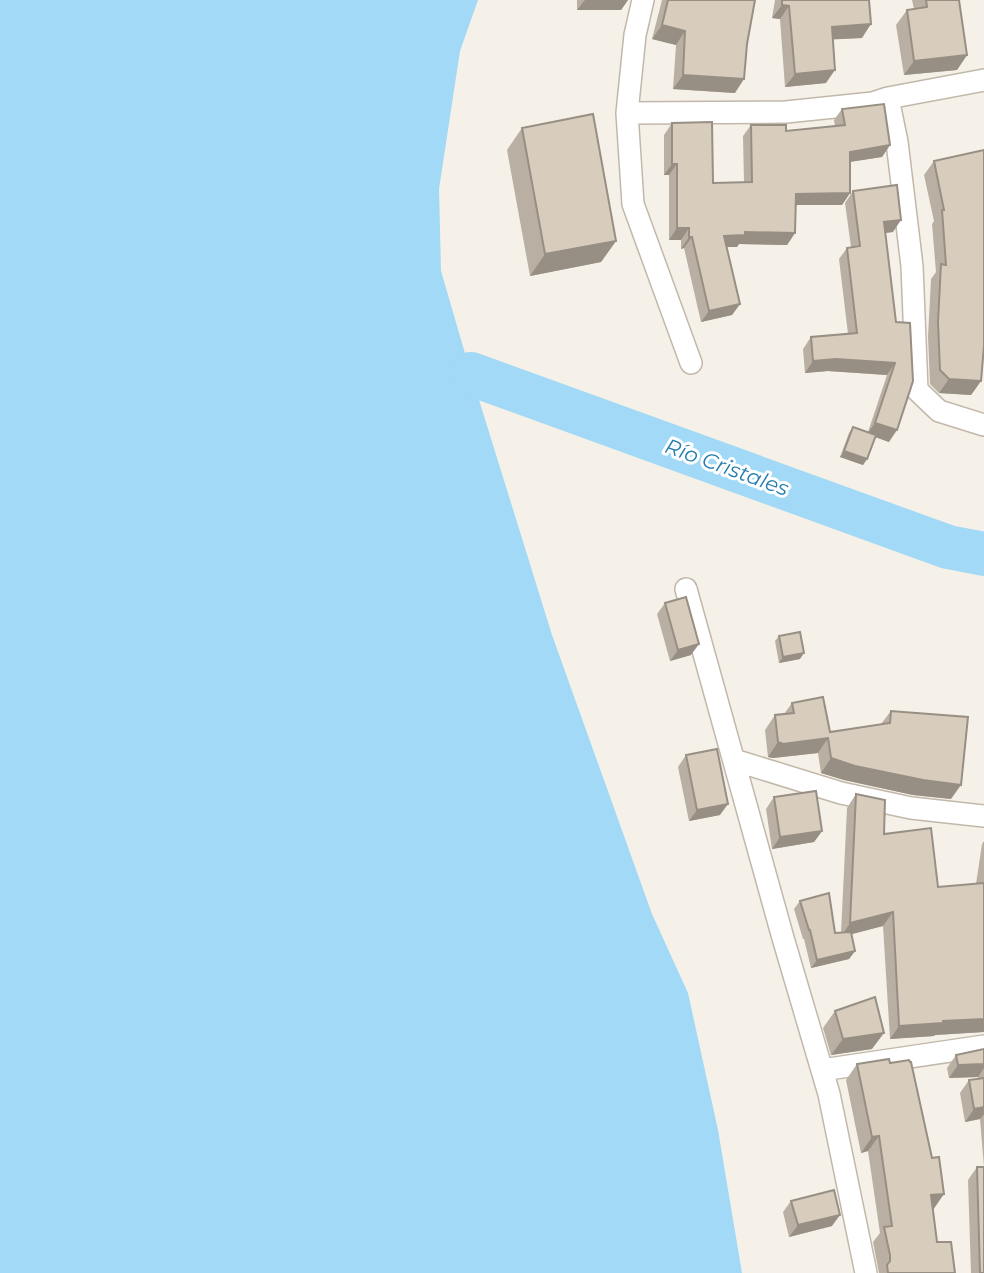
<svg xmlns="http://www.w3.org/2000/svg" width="984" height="1273" viewBox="0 0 984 1273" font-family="Montserrat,sans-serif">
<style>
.water{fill:#a1d9f6}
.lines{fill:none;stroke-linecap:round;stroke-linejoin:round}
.river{stroke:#a1d9f6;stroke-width:44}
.street-casing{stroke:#c2b8aa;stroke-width:24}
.street{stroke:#fff;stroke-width:21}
.wall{fill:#baafa3}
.shaded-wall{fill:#978f84}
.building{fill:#d8ccbd;stroke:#978f84;stroke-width:2}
.labels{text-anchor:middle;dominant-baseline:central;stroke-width:6;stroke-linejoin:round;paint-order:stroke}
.water-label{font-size:21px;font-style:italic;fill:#247dae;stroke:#fff}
</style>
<rect width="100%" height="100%" fill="#f5f1e9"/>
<!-- water -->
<path class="water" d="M0 0H478L460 51 439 189 441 271 471 374 552 635 652 914 688 993 718 1130 742 1273H0Z"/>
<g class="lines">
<!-- river -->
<path class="river" d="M471 374 948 547 984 554"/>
<!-- street casing -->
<g class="street-casing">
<path id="street" d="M643 0 635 35 627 113 633 204 691 363
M888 98 897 142 912 266 917 390 939 411 984 425
M627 113 786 112 873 103 888 98 984 80
M686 589 783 938 829 1094 866 1273
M734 760 841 793 911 808 984 816
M822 1070 984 1046"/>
</g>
<!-- street -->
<use href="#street" class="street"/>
</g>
<!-- wall -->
<path class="wall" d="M577 0H628L621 10H577Z
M662 0H755L735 93 673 89 676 45 652 39Z
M775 0H869L862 38 833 39 826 83 785 87 780 19 772 18Z
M912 0H959L967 55 957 70 904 75 896 25 907 10 914 9Z
M842 109 890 145 882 157 850 162V193L842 205H796L795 233 787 245 739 244 737 247H727L740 304 732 315 701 322 684 248 681 249V240H669V175H664V135L672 123 713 183 744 182 743 136 751 125 786 131 835 126 834 120Z
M522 128 616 241 601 262 530 276 507 150Z
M934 161 981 381 971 395 939 393 930 384 928 337 931 279 936 272 932 224 934 221 924 175Z
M853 191 893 232 885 233 896 322 889 442 875 437 867 459 863 465 840 457 849 433 853 427 868 432 887 375 828 371 805 373 803 349 811 337 848 334 839 259 847 248 851 247 845 203Z
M665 603 691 655 670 661 657 614Z
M779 636 800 659 779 663 775 641Z
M792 703 830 732 881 724 891 711 951 799 913 795 844 780 821 773 818 753 773 758 768 757 765 730 775 715 784 714Z
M686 755 720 815 689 821 678 767Z
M856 794 884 834 938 887 976 884 982 844 984 841V1032L935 1035 934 1036 890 1039 883 926 851 934 855 951 849 959 811 968 804 939H803L794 909 800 901 835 933H841L847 808Z
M774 797 822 831 814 842 772 849 766 809Z
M835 1011 872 1049 831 1055 823 1028Z
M984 1049V1273H971L968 1180 977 1167H984L980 1119 965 1122 960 1093 969 1080 978 1079V1077L949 1078 947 1068 956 1055Z
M857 1064 933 1210 937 1242 955 1273H879L873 1242 880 1233 868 1151 861 1153 846 1080Z
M791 1201 832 1226 789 1237 783 1212Z"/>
<!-- shaded-wall -->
<path class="shaded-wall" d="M585 0H628L621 10H577Z
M782 5 789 6 780 19 772 18Z
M871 24 862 38 822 40 832 27Z
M662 25 685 31 676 45 652 39Z
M967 55 957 70 904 75 914 61Z
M835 70 826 83 785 87 795 74Z
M683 75 744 79 735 93 673 89Z
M890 145 882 157 842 163 850 152Z
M672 164H677L669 175H664Z
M850 193 842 205H788L796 194Z
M901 220 893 232 876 234 884 222Z
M677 228H689L681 240H669Z
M745 232 795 233 787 245 739 244 737 247H716L724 236Z
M689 237H692L684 248 681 249Z
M616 241 601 262 530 276 545 254Z
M740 304 732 315 701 322 709 311Z
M836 359 895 363 887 375 828 371 805 373 813 361Z
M949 379 981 381 971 395 939 393Z
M875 423 897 430 889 442 867 434Z
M844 451 867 459 863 465 840 457Z
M699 644 691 655 670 661 678 650Z
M804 653 800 659 779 663 783 657Z
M828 738 818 753 773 758 768 757 778 742Z
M831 758 961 785 951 799 913 795 844 780 821 773Z
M728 804 720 815 689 821 697 810Z
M822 831 814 842 772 849 780 837Z
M893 912 883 926 841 937 850 923Z
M855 951 849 959 811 968 817 960Z
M984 1019V1032L935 1035 934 1036 890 1039 899 1026 943 1021Z
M884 1033 872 1049 831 1055 843 1039Z
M984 1064V1068L978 1077 949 1078 958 1065Z
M984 1107V1114L980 1119 965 1122 974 1109Z
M879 1136 868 1151 861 1153 872 1137Z
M944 1194 933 1210 931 1195Z
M840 1215 832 1226 789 1237 798 1225Z"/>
<!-- building -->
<path class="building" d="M668 0H755L747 44 744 79 683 75 685 31 662 25Z
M782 0H869L871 24 832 27 835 70 795 74 789 6 782 5Z
M926 0H959L967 55 914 61 907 10 927 7Z
M884 104 890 145 850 152V193L796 194 795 233 745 232V235L724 236 740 304 709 311 692 237H689V228H677V164H672V123L712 122 713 183 752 182 751 125H786V131L845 125 842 109Z
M593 114 616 241 545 254 522 128Z
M984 150V346L981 381 949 379 940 370 938 322 941 264 946 265 942 210H944L934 161Z
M897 185 901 220 884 222 896 322 910 323 913 381 897 430 875 423 895 363 836 359 813 361 811 337 857 333 847 248 860 246 853 191Z
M853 427 876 435 867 459 844 451Z
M686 597 699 644 678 650 665 603Z
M800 632 804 653 783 657 779 636Z
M823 697 830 732 890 723 891 711 968 717 961 785 923 780 855 766 831 758 828 738 783 744 778 742 775 715 794 713 792 703Z
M717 749 728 804 697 810 686 755Z
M816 791 822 831 780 837 774 797Z
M856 794 885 800 884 834 931 828 938 887 984 883V1019L943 1021V1023L899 1026 893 912 850 923Z
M829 893 835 933 851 932 855 951 817 960 810 930H809L800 901Z
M875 997 884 1033 843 1039 835 1011Z
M984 1049V1064L958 1065 956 1055Z
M889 1059 890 1063 909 1060 910 1062H911L932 1158 939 1157 944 1194 931 1195 937 1242H951L955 1273H888L887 1265 890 1261V1255L884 1227 892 1226 879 1136 872 1137 857 1064Z
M984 1078V1107L974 1109 969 1080Z
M977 1167H984V1273H980Z
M834 1190 840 1215 798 1225 791 1201Z"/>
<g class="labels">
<!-- water labels -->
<g class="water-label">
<text transform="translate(727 467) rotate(20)">Río Cristales</text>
</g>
</g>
</svg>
